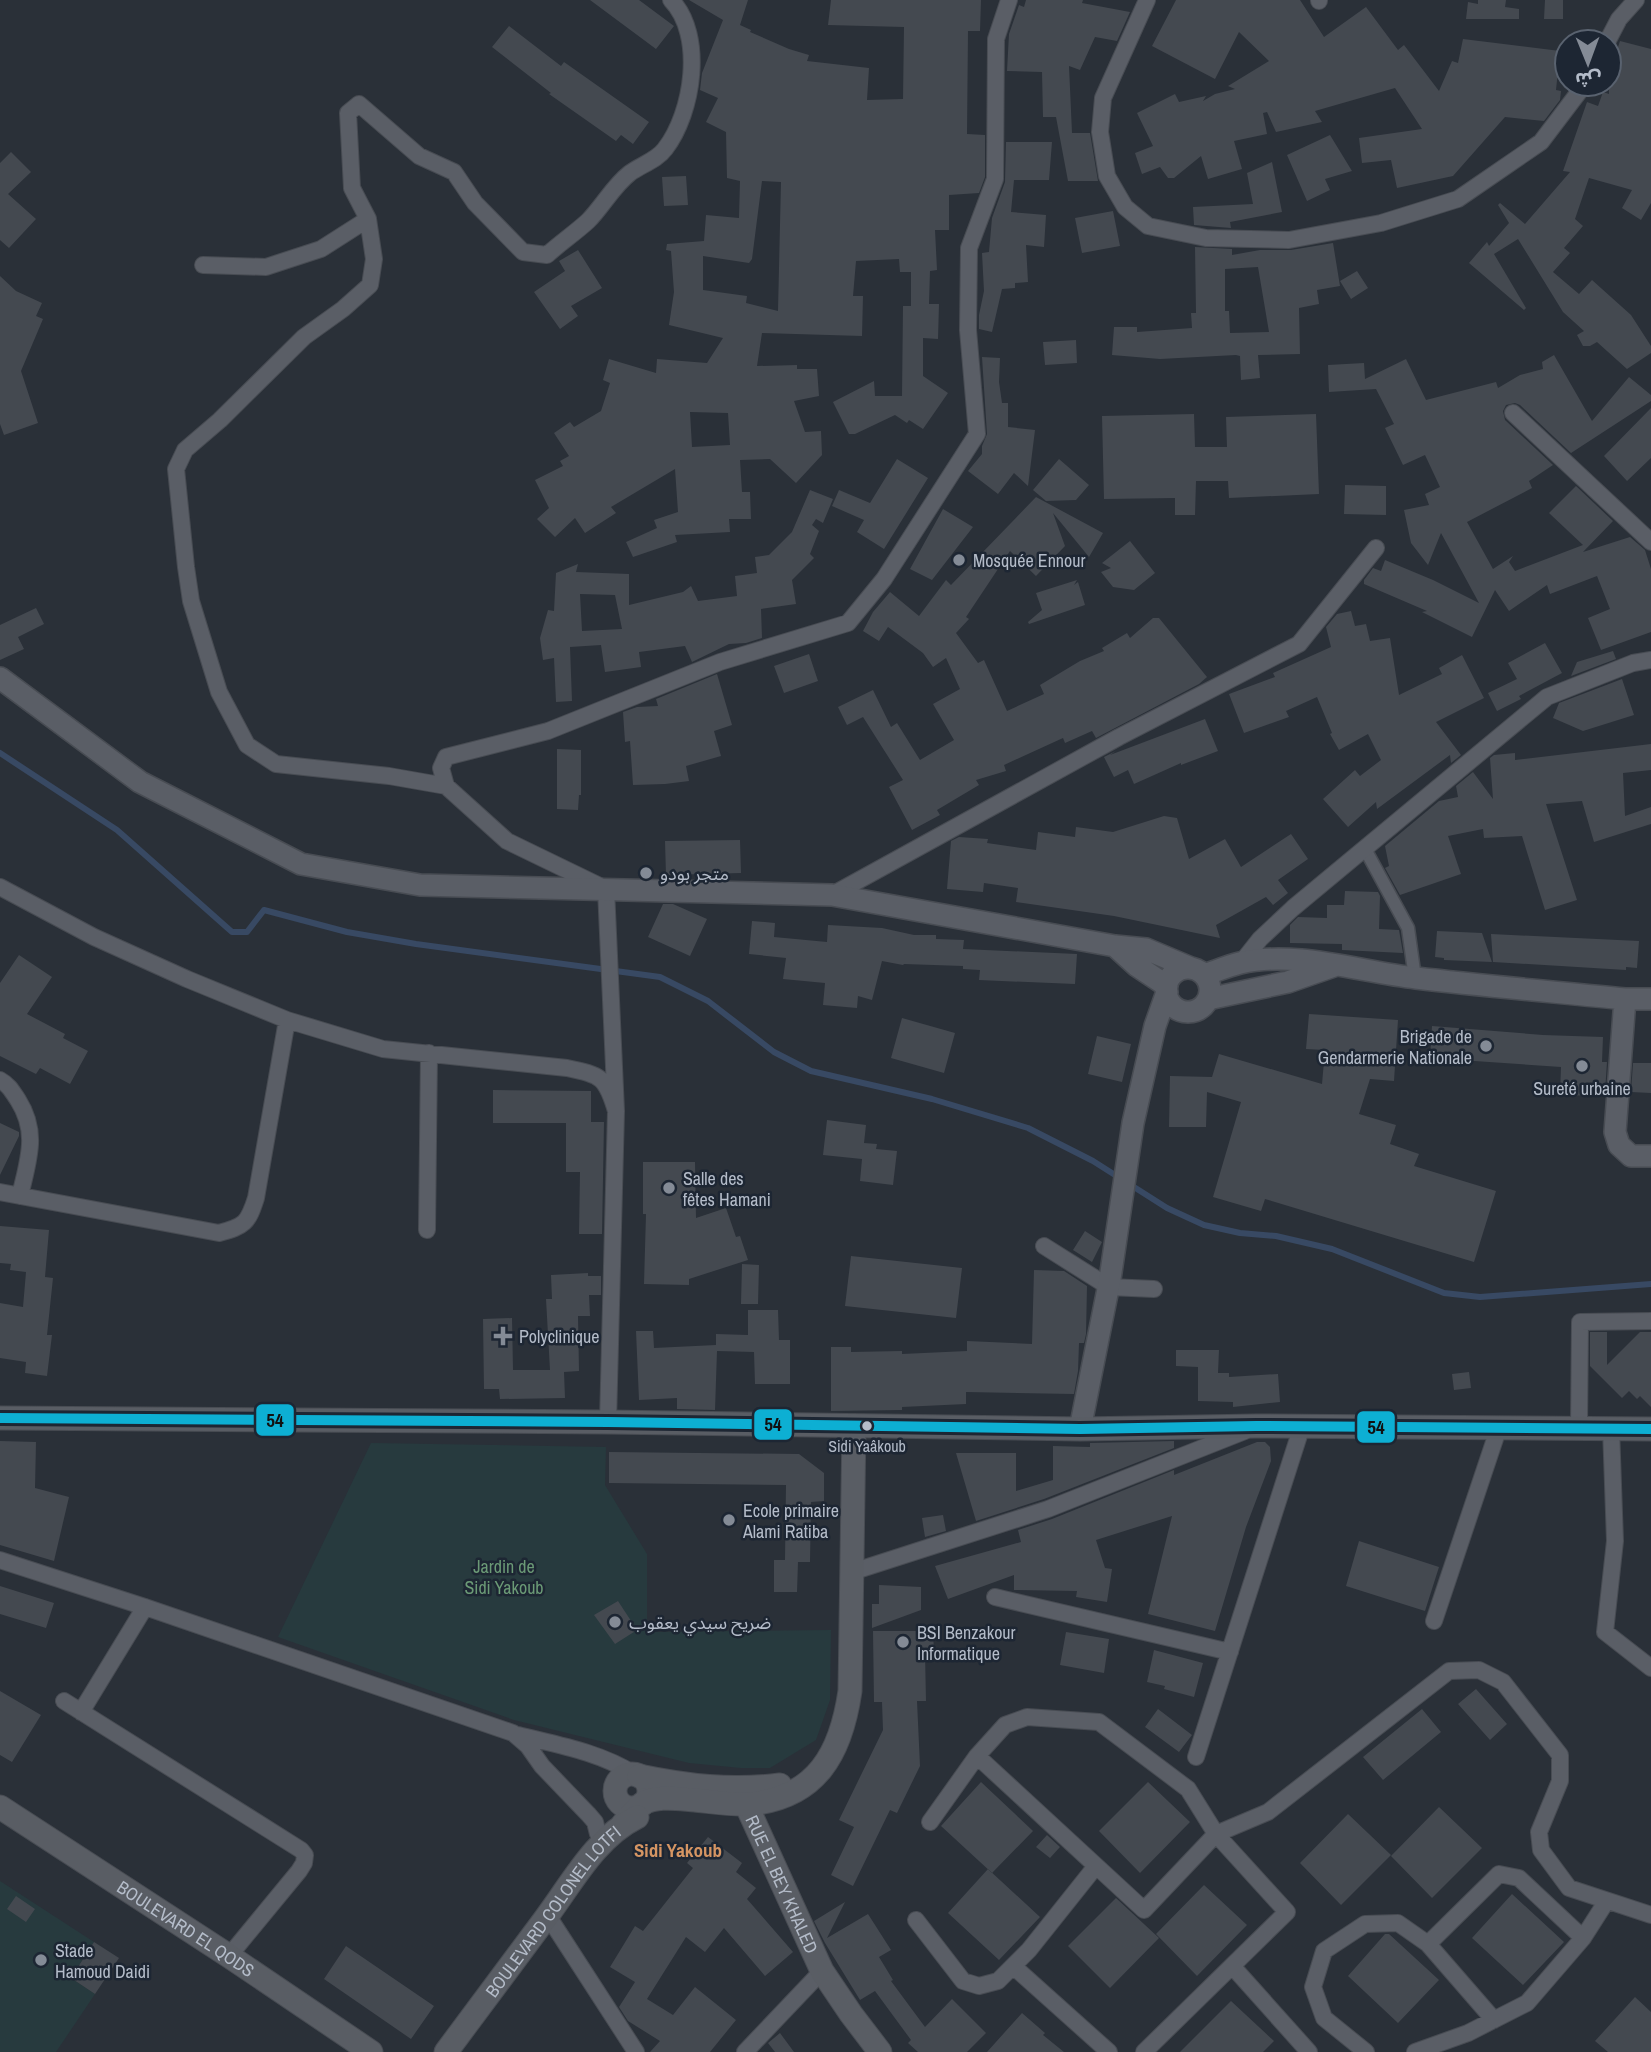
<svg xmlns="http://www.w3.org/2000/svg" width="1651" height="2052" viewBox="0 0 1651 2052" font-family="'Archivo Narrow','Noto Sans Arabic',sans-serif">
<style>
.green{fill:#273a3e}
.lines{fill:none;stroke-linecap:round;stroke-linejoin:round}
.stream{stroke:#384963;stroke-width:6}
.building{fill:#444950;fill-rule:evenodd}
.pedestrian-casing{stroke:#484c53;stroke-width:15}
.minor-casing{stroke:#484c53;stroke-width:18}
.tertiary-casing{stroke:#484c53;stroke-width:24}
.secondary-casing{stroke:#484c53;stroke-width:25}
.pedestrian{stroke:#5a5e66;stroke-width:12}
.minor{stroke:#5a5e66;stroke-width:16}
.tertiary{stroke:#5a5e66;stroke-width:21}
.secondary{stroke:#595d64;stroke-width:23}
.bus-1-casing{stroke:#1d2633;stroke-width:16}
.bus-1{stroke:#0dafd3;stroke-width:10}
.poi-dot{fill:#848b96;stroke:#1d2633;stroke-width:2.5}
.bus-dot{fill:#b4bcc9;stroke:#1d2633;stroke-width:2.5}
.labels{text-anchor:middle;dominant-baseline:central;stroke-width:5;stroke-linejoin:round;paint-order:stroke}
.bus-label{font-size:16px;fill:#b4bcc9;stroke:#1d2633}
.poi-label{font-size:18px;fill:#b4bcc9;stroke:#1d2633;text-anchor:start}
.park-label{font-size:18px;fill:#6b9a76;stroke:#1d2633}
.street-label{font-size:18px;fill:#b4bcc9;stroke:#1d2633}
.neighbourhood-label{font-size:19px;font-weight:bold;fill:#d59563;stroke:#1d2633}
.line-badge{stroke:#1d2633;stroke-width:2.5}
.pale-badge-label{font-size:19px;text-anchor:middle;font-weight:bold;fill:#111}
</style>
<rect width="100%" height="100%" fill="#2a3038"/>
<!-- green -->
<path class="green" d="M371 1443 606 1447 605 1485 647 1554V1632L831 1630 830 1700 816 1740 770 1768H741L689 1763 514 1720 278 1637Z
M0 1881 94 1942 71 1978 95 1994 56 2052H0Z"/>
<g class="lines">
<!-- stream -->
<path class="stream" d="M0 753 117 830 232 932H247L264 910 347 932 416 944 660 977 708 1001 774 1052 811 1071 932 1099 1028 1128 1093 1161 1167 1208 1204 1225 1240 1233 1276 1236 1332 1249 1444 1293 1480 1297 1651 1284"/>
</g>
<!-- building -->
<path class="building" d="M590 0H639L674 26 656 49Z
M689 0H748L740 25 751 30 750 32 789 49 809 55 807 61 869 68 867 100 903 99 904 27 828 25 831 0H981L980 31H968L967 134 985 135V177L979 193 949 195V230H935L937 270 930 271 929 304H939L938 339 923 338V376L948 393 923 429 909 420 907 423 895 415 855 434H849L833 402 874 381 875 396H902L903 306H911V272H900L899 259 856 261 853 296H863L862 336 762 333 757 366 797 365V369H817L819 396 794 401 805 432 821 431 822 455 796 483 770 459 740 460 742 492H750L751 519H729L730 532 675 535 677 542 633 557 626 542 657 528 654 520 678 512 675 469 611 507 616 513 585 533 575 518 555 537 537 519 549 508 535 480 563 466 560 461 569 456 554 433 570 422 574 427 601 411 610 383 603 380 609 359 656 373 657 359 707 363 723 338 669 325 674 292 671 251 666 250 667 244 704 241 706 215 739 218 740 181 727 178 726 132 706 122 718 98 700 90 702 73 723 20ZM762 181 781 182 778 311 746 303 747 296 703 290V256L749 263 752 259ZM690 412 728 413 730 445 692 447Z
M1026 0H1083L1082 3 1130 12 1117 41 1095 37 1080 70 1069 66 1072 133H1090L1098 181H1068L1056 117H1043L1042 72 1007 71 1009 34 1019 5 1024 7Z
M1176 0H1300L1324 37 1366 7 1398 50 1404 45 1439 91 1452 61 1458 63 1463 39 1560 51 1556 90 1561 91 1560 100 1544 121 1505 117 1453 176 1397 188 1391 160 1362 163 1359 138 1422 129 1395 88 1315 111 1322 122 1276 132 1267 112 1263 113 1267 134 1234 141 1242 169 1208 179 1201 156 1174 178H1168L1160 167 1142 174 1135 153 1153 146 1137 113 1175 94 1179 102 1206 96 1203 101 1215 94 1235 89 1228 86 1269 61 1239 32 1215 79 1152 46Z
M1478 0H1506L1505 7 1519 9V19H1466L1468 2 1478 4Z
M1545 0H1563V19H1544Z
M509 26 561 66 564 62 649 122 633 144 621 135 616 141 549 94 551 93 492 47Z
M1620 41 1651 49V203L1641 220 1622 208 1632 190 1589 178 1575 219 1583 226 1564 248 1570 253 1553 272 1579 294 1592 280 1631 315 1651 346V353L1627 369 1597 342 1590 346H1583L1577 335 1584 331 1563 312 1518 239 1494 254 1526 308 1524 310 1469 263 1487 242 1489 246 1509 223 1498 205 1500 203 1525 224 1570 172 1563 171 1587 102 1598 106 1603 92 1609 94V74Z
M1330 135 1352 171 1325 179 1330 190 1307 201 1287 155Z
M1006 142H1052L1049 180H1014L1011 212 1046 215 1044 247 1026 245 1028 282 1015 283V288L1002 289 992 332 979 329V315L984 291 982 253 989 252 992 218 1005 182Z
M11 152 31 172 8 194 36 219 9 248 0 240V163Z
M1272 162 1282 212 1230 222 1231 228 1194 225 1193 207 1253 204 1247 173Z
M686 176 688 205 664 206 662 177Z
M1113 211 1120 246 1082 253 1075 218Z
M1333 243 1340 286 1317 290 1319 304 1299 308 1300 354 1258 355 1260 378 1241 380 1240 356 1236 355 1160 359 1112 355 1114 327H1137V332L1192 328 1191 313H1196L1195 247 1232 249V255L1260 250H1291ZM1258 267 1269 332 1230 333 1229 311H1225V269Z
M578 250 602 288 571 306 578 316 560 329 534 292 565 271 559 261Z
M1357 271 1368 288 1351 299 1340 281Z
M0 276 16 291 42 303 36 316 43 319 21 371 38 423 4 435 0 424Z
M1076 340 1077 363 1045 365 1043 342Z
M1554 355 1592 421 1629 377 1651 395V401L1571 453 1520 405 1515 403 1506 405 1503 411 1505 420 1553 465 1529 481 1532 488 1467 522 1493 569 1513 556 1509 562 1515 571 1583 545 1549 513 1576 486 1613 521 1583 552 1630 537 1645 550 1651 569V632L1601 650 1588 618 1610 609 1597 576 1550 594 1547 585 1509 611 1495 590 1472 637 1422 612 1427 611 1364 584V580L1373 568 1381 571 1385 560 1433 580 1479 603 1441 533 1428 565 1411 543 1404 510 1429 505 1425 494 1440 487 1425 455 1403 465 1385 428 1394 424 1376 389 1329 392 1328 365 1364 363 1365 379 1406 359 1426 400 1496 382 1498 388 1520 375 1543 369 1542 362Z
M982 357 1000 358 999 382 1002 403H1008V427L1035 430 1028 486 1014 473 998 494 968 471 982 454V446L987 434Z
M1651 408V458L1627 481 1604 456Z
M1194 414 1195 447H1227L1226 417 1316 414 1319 494 1229 498 1228 481H1196L1195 515H1175V498L1104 499 1102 416Z
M897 459 928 478 884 549 857 532 864 520 832 506 839 490 870 503Z
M1059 459 1089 485 1076 500 1046 501 1033 490Z
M1345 485 1386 486V515L1344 514Z
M810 490 833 499 823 523 816 519 812 525 819 531 810 554 814 558 792 580 796 604 761 609 762 638 746 643 729 644 692 662 685 646 639 652 641 667 605 672 601 645 570 647 572 701 556 702 554 658 543 660 540 638 548 610 554 611 556 573 578 564 576 572 629 574V605L683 592 691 586 698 601 737 596 735 576 757 573 755 557 769 555 792 532ZM580 594 615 595 622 629 582 631Z
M1036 497 1103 533 1089 557 1053 513 1065 546 1036 576 1010 551 966 617 969 619 956 633 978 663 984 660 1007 711 1044 694 1040 685 1080 661 1104 651 1102 648 1127 633 1130 638 1153 618H1159L1207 677 1199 684 1096 738 1092 731 1065 743 1063 738 1004 765 1006 771 976 780 979 785 937 810 940 815 912 830 889 787 903 780 863 717 847 725 838 707 873 690 891 727 897 723 920 760 954 740 933 704 960 689 946 658 933 667 923 653 888 627 879 641 863 631 873 612 890 592 919 616 946 580 951 585Z
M943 509 973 527 932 580 910 569Z
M1130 541 1155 573 1134 590 1113 587 1101 572 1111 568 1102 563Z
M1077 580 1074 585 1078 582 1085 605 1029 624 1028 622 1042 610 1036 593Z
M36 608 44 624 18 637 24 649 0 660V625Z
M1351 611 1355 626 1366 624 1370 641 1390 638 1399 695 1442 674 1439 668 1462 655 1484 698 1436 722 1461 755 1451 763 1450 755 1377 809 1376 802 1348 827 1323 799 1355 770 1360 776 1381 760 1368 734 1339 750 1330 734 1332 733 1317 697 1286 711 1289 717 1244 733 1229 694 1275 677 1273 673 1331 647 1326 627 1337 614Z
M1545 643 1562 673 1519 696 1521 699 1497 711 1488 693 1517 679 1508 663Z
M1613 651 1616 659 1571 676 1577 662Z
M809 654 818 681 784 693 774 666Z
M717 674 732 725 714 731 721 756 686 766 689 781 665 784 633 785 630 741 625 742 623 712 637 707 658 706 656 699Z
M1622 679 1634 715 1583 731 1553 718 1559 703Z
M1205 719 1218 751 1181 765V763L1134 784 1128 770 1114 777 1104 757 1116 751 1110 755Z
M1651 744V770L1623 773 1625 816 1651 807V824L1594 842 1582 801 1546 804 1577 900 1545 910 1522 836 1484 838 1483 829 1448 836 1461 874 1400 895 1385 868 1389 866 1385 846 1439 801 1458 797 1456 786 1473 772 1493 799 1490 758 1494 755 1515 753V760Z
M557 749 581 750V795H579L578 810 557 809Z
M1164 816 1177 818 1189 859 1225 839 1241 867 1291 834 1308 859 1278 880 1288 893 1273 905 1266 897 1216 925 1220 938 1114 916 1016 902 1018 888 984 883 983 892 947 889 951 841 959 837 988 839 987 843 1036 850 1038 832 1075 837 1076 827 1113 832Z
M740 840 741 873 666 875 665 841Z
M1345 891 1378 892 1380 896 1379 929 1399 930 1403 953 1342 950V944L1290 943V925L1298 917 1327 918V905H1344Z
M663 904H673L707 919 690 956 648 937Z
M752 921 775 923 774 937 827 942 828 925 882 928 914 935H936V939L964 940 963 949 1077 954 1075 984 979 980 980 970 963 969V966L904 964 903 965 882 961 872 1000 858 996 857 1008 823 1005 825 983 783 979 786 958 749 954Z
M1437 931 1482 933 1492 962 1444 960V958L1435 957Z
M1491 934 1639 941 1637 968 1626 967V970L1493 962Z
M19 955 52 977 27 1014 65 1034 63 1038 88 1051 70 1084 40 1068 36 1074 0 1056V983Z
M1309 1014 1398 1020 1394 1081 1370 1079 1359 1114 1396 1125 1390 1144 1419 1154 1414 1166 1496 1191 1474 1262 1265 1199 1261 1211 1213 1197 1241 1102 1207 1092 1206 1127H1169L1170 1076 1212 1077 1219 1054 1322 1084 1325 1050 1306 1049Z
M902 1018 955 1033 944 1073 891 1058Z
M1432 1026 1543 1035 1603 1037 1602 1062H1607L1605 1092H1601V1096L1560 1095 1561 1067 1430 1058Z
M1097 1036 1131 1044 1122 1082 1088 1074Z
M1633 1063H1651V1093L1631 1092Z
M493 1090 591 1091V1122H604L602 1234H579L580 1172H566V1123H493Z
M827 1120 866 1125 864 1143 877 1144 876 1149 897 1151 893 1185 860 1181 862 1159 823 1155Z
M0 1123 19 1132V1136L0 1175Z
M643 1162H695L696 1218 726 1208 736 1237 740 1236 748 1260 689 1279V1285L644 1284 646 1214H643Z
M0 1226 49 1230 45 1277 53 1278 47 1335H52L47 1376 25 1373 26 1362 0 1358V1303L23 1307 26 1272 10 1270 11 1264 0 1263Z
M1085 1231 1102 1242 1092 1262 1073 1250Z
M851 1256 962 1268 956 1318 845 1306Z
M742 1264 759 1265 758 1304H741Z
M1034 1270 1064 1271 1087 1286 1086 1334 1084 1343H1079L1078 1371 1074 1394 966 1392V1404L902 1407V1410L831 1411V1347H851V1352L902 1351V1354L967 1351V1341L1032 1344Z
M588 1273V1276H601V1295H589L590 1316H578L579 1371 564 1372 565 1398 500 1399 499 1389H484L483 1319 512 1318 513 1370H550L546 1299H552L551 1275Z
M748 1310H778L779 1340H790V1384H755L754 1352 717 1351 715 1410 677 1409V1398L639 1400 636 1331H653L654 1348 716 1345V1334L748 1335Z
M1590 1332H1607V1365L1640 1332H1651V1407L1640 1396 1637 1399 1629 1391 1622 1398 1590 1366Z
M1176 1350H1219L1218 1373H1229V1377L1278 1374 1280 1402 1233 1407V1402L1198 1401V1367L1176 1366Z
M1469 1372 1471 1388 1454 1390 1452 1374Z
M0 1441 36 1442 35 1488 69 1497 54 1561 0 1545Z
M1174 1441V1448L1044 1499 976 1521 956 1453H1016V1491L1053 1480V1446L1090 1447V1443Z
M1257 1442H1265L1270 1447 1271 1461 1246 1527 1215 1631 1148 1614 1172 1516 1096 1540 1105 1568 1112 1569 1107 1602 1076 1597 1077 1591 1014 1590V1575L948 1599 935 1566 1021 1542 1018 1530 1052 1519 1174 1470V1475Z
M609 1452 799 1454 824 1473V1501L811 1502 810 1562H798L797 1592H774V1560H785L786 1485 609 1483Z
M943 1515 946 1531 925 1537 922 1518Z
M1359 1541 1439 1567 1425 1611 1346 1586Z
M879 1585 921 1587V1610L872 1628V1604H879Z
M0 1586 54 1603 46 1628 0 1614Z
M618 1601 637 1630 615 1644 594 1615Z
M873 1631H933L934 1652 925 1653 926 1701H917L920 1766 897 1813 890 1810 853 1886 831 1875 854 1827 839 1820 883 1730 882 1702H874Z
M1066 1632 1109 1639 1104 1673 1060 1665Z
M1154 1650 1203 1663 1194 1697 1164 1689 1165 1686 1147 1682Z
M1476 1689 1507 1724 1490 1740 1458 1704Z
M0 1691 41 1715 12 1762 0 1755Z
M1158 1709 1192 1735 1179 1752 1145 1727Z
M1422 1709 1441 1732 1383 1780 1363 1757Z
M981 1782 1033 1831 992 1873 941 1826Z
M1148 1782 1190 1822 1140 1873 1099 1831Z
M1439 1807 1482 1848 1432 1898 1391 1856Z
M1348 1814 1391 1855 1341 1905 1300 1863Z
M1047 1835 1060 1847 1050 1858 1036 1847Z
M708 1837 742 1863 736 1872 756 1888 747 1899 793 1952 765 1976 724 1928 705 1952 686 1937 647 1999 673 2015 695 1987 736 2020 710 2052H650L660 2041 628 2021 619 2007 635 1982 610 1967 635 1926 643 1931 693 1868 687 1863Z
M988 1869 1040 1917 999 1960 948 1913Z
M1204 1885 1247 1925 1197 1976 1156 1934Z
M1512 1894 1564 1942 1523 1985 1472 1938Z
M16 1896 35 1909 26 1922 7 1909Z
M1116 1898 1159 1938 1110 1988 1068 1946Z
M845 1902 827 1938 868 1914 891 1950 879 1957 893 1980 891 1981 925 2027 952 1999 986 2033 967 2052H918L908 2043 911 2040 875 1991 860 2000 825 1943 814 1921Z
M1385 1934H1389L1439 1980 1398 2023 1348 1976Z
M94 1942 119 1958 95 1994 71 1978Z
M346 1946 434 2006 411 2039 324 1979Z
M1635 1997 1651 2012V2052H1608L1595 2041Z
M1231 2001 1274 2041 1263 2052H1180Z
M1022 2013 1045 2033 1043 2035 1064 2052H987Z
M780 2033 794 2052H775L768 2043Z"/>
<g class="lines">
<!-- pedestrian casing -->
<g class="pedestrian-casing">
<path id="pedestrian" d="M1365 849 1408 928 1415 978"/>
</g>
<!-- minor casing -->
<g class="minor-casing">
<path id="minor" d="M1147 0 1103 98 1100 132 1107 176 1125 207 1148 226 1206 238 1289 240 1381 223 1458 199 1541 142 1585 84
M1319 0V1
M1607 42 1619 19 1636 0
M203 265 266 267 321 249 368 219
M1513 413 1651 542
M446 786 389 776 276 764 247 745 219 692 191 601 186 567 176 469 185 450 220 420 304 337 343 309 370 285 374 259 368 219 352 188 348 113 359 104 419 156 454 172 475 203 523 252 547 255C560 243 575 233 588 221 603 206 613 186 630 173 641 165 657 160 665 149 693 113 705 35 671 0
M0 887 94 937 187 979 287 1020 383 1049 567 1068C601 1075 606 1077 616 1111L608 1422
M832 895 1119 737 1299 644 1376 548
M1241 963 1260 939 1293 908 1547 697 1633 663 1651 660
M0 1080C9 1085 12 1091 18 1100 39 1133 28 1160 20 1196
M616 1111 606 889 507 841 446 786 441 768 446 757 548 731 720 662 848 623 884 579 977 434 968 330 969 248 995 179 996 39 1009 0
M0 1192 219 1233C245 1226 248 1223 256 1198L287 1020
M427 1230 429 1053
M1044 1246 1109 1287 1154 1289
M1579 1428 1580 1322 1651 1321
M1611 1428 1615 1541 1605 1632 1651 1668
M0 1560 145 1607 513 1733 528 1746 542 1766 589 1815 595 1822 598 1834
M852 1572 1048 1509 1245 1431
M995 1597 1230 1652
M1434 1621 1499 1427
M64 1701 301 1850 305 1855 304 1863 299 1871 229 1956
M81 1712 145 1607
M518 1735C558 1745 599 1752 634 1774
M977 1756 1144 1910 1216 1834 1268 1812 1449 1671 1479 1670 1503 1682 1560 1755V1781L1539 1832 1541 1850 1569 1888 1651 1915
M1196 1757 1302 1426
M930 1822 977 1756 1005 1725 1027 1717 1099 1722 1188 1789 1216 1834 1287 1912 1144 2052
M548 1916 636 2052
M916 1920 963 1981 979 1986 998 1981 1029 1950 1096 1866
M1428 1944 1499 1874 1519 1878 1583 1938
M1013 1966 1109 2052
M1233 1967 1309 2052
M745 2052 822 1971
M1366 2052 1324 2018 1313 1987 1324 1951 1365 1924 1398 1923 1428 1944 1494 2020
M1415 2052 1468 2033 1527 2003 1583 1938 1606 1902"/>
</g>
<!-- tertiary casing -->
<g class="tertiary-casing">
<path id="tertiary" d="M0 678 140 782 301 864 420 885 832 895 1115 946 1146 949 1191 968
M1115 946 1137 966 1167 986
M1166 990a22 22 0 1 1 44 0a22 22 0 1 1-44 0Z
M1204 975C1216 971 1228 966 1240 963 1295 950 1361 972 1416 978 1485 986 1555 992 1625 999H1651
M1208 999 1288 982 1334 966
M1625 999 1615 1132 1619 1145 1631 1156H1651
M1080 1429 1110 1279 1133 1123 1155 1026 1167 992"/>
</g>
<!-- secondary casing -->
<g class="secondary-casing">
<g id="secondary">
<path d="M0 1418 608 1422 1080 1429 1256 1426 1651 1429"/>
<circle cx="632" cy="1791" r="17"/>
<path d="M639 1776C687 1786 731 1791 780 1785"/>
<path id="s1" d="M746 1804 822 1971 851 2014 880 2052"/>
<path id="s2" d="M0 1807 229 1956 371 2052"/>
<path d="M623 1824C629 1818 635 1809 642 1804 656 1795 679 1799 695 1800 713 1802 732 1805 749 1804 817 1798 841 1753 850 1691L854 1426"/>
<path id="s3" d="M446 2052C479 2008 512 1964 545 1919 572 1883 595 1838 637 1817"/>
</g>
</g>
<!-- pedestrian -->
<use href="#pedestrian" class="pedestrian"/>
<!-- minor -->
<use href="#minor" class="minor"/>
<!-- tertiary -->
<use href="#tertiary" class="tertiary"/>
<!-- secondary -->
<use href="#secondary" class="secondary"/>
<!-- bus-1 casing -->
<g class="bus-1-casing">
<path id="bus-1" d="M0 1418 608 1422 1080 1429 1256 1426 1651 1429"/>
</g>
<!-- bus-1 -->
<use href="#bus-1" class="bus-1"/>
</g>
<!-- markers -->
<g class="poi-dot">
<circle cx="959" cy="560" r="7"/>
<circle cx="646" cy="873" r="7"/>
<circle cx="1486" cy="1046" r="7"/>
<circle cx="1582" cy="1066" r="7"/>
<circle cx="669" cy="1188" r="7"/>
<path d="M499.5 1325.5h7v7h7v7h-7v7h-7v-7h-7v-7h7z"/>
<circle cx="729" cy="1520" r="7"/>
<circle cx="615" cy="1622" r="7"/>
<circle cx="903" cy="1642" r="7"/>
<circle cx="41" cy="1960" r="7"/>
</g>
<circle class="bus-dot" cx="867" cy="1426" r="6"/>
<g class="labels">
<!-- bus labels -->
<g class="bus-label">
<text x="867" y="1446">Sidi Yaâkoub</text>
</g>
<!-- poi labels -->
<g class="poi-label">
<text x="973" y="560">Mosquée Ennour</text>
<text x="660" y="873">متجر بودو</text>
<text x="1472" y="1036" text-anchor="end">Brigade de<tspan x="1472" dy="21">Gendarmerie Nationale</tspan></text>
<text x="1582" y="1088" text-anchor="middle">Sureté urbaine</text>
<text x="683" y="1178">Salle des<tspan x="683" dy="21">fêtes Hamani</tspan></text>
<text x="519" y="1336">Polyclinique</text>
<text x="743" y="1510">Ecole primaire<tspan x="743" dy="21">Alami Ratiba</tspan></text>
<text x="629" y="1622">ضريح سيدي يعقوب</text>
<text x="917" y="1632">BSI Benzakour<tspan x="917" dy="21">Informatique</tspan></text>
<text x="55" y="1950">Stade<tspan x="55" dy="21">Hamoud Daidi</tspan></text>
</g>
<!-- park labels -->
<g class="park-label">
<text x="504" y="1566">Jardin de<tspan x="504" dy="21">Sidi Yakoub</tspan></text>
</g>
<!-- street labels -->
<g class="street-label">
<text stroke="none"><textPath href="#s1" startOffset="88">RUE EL BEY KHALED</textPath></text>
<text stroke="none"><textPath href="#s3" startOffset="177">BOULEVARD COLONEL LOTFI</textPath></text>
<text stroke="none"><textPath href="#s2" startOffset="222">BOULEVARD EL QODS</textPath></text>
</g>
<!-- neighbourhood labels -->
<g class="neighbourhood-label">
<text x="678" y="1850">Sidi Yakoub</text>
</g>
</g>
<g class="line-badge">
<rect x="255" y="1403" width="40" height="34" rx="7" fill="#0dafd3"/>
<rect x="753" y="1408" width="40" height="33" rx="7" fill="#0dafd3"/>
<rect x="1356" y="1410" width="40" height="34" rx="7" fill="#0dafd3"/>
</g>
<g class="pale-badge-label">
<text x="275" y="1427">54</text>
<text x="773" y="1431">54</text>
<text x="1376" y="1434">54</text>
</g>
<!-- north arrow -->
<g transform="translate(1588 63) rotate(179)"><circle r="33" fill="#1d2633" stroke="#59626f" stroke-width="2"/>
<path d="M0-5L12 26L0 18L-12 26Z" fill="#848b96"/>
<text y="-10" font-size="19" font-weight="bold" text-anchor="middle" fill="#b4bcc9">ش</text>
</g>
</svg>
